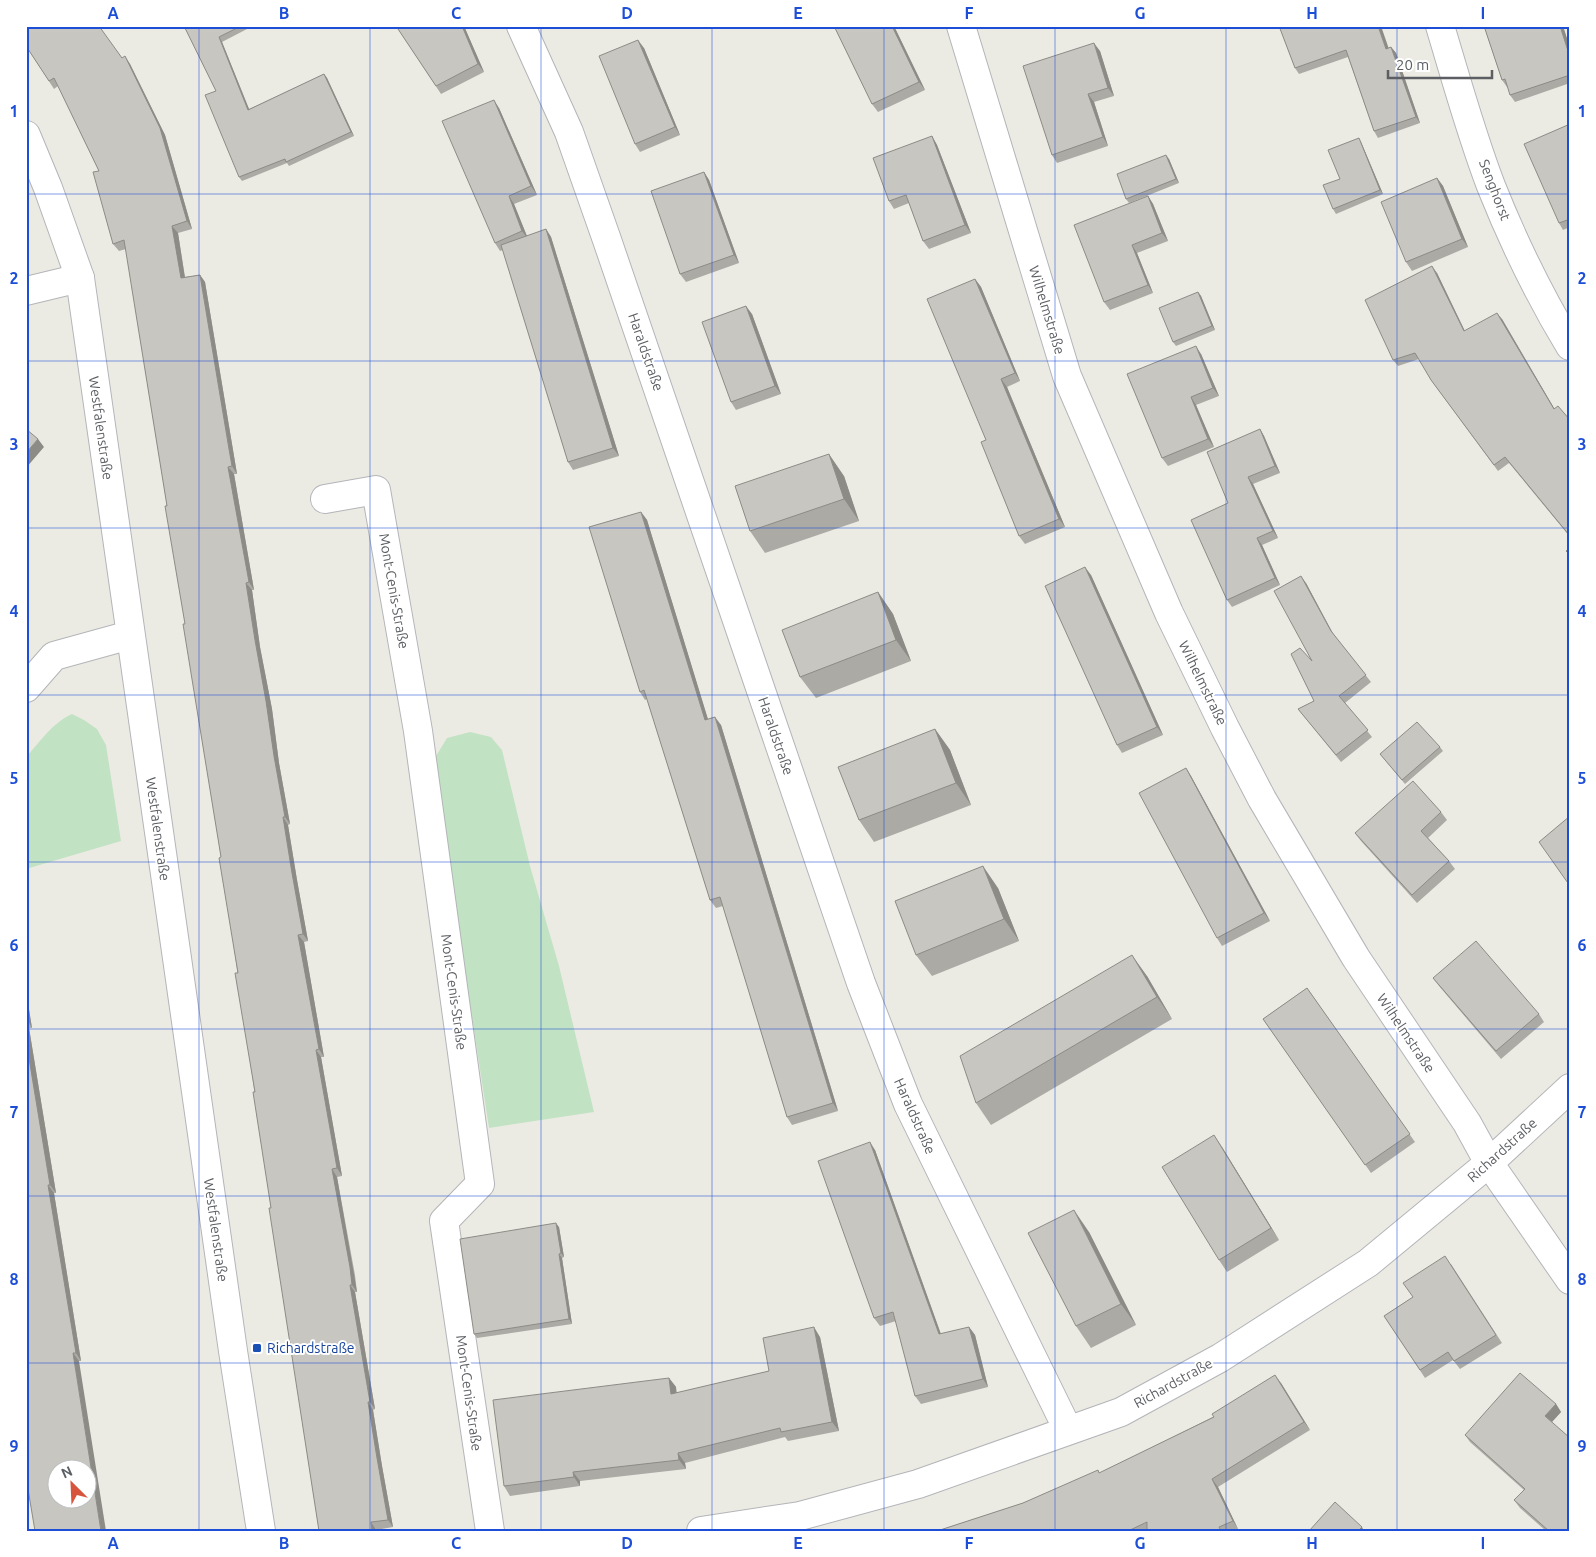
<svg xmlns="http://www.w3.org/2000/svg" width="1596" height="1557" viewBox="0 0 1596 1557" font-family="Ubuntu,sans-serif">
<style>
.green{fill:#c2e2c4}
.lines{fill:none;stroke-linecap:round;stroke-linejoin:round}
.minor-casing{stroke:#b3b5b9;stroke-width:30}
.tertiary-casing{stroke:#b3b5b9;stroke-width:30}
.minor{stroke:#fff;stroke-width:28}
.tertiary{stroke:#fff;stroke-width:28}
.wall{fill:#acaaa5}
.shaded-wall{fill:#8c8b86}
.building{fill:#c8c6c0;stroke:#8c8b86;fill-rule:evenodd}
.grid{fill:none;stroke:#1d4ed8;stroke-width:1;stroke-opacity:0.55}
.transit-dot{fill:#1a4fb4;stroke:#fff;stroke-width:2}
.labels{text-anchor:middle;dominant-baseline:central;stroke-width:4;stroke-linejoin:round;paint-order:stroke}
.street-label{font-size:14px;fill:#5b5e62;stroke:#fff}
.transit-label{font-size:14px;fill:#164399;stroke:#fff;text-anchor:start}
.neatline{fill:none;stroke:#1d4ed8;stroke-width:2}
.grid-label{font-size:16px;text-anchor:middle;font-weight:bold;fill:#1d4ed8}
</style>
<rect width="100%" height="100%" fill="#ecebe3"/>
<!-- green -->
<path class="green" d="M72 714 84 720 97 729 106 745 121 841 26 869V757C40 742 52 723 72 714Z
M470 732 491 737 502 750 530 866 559 966 594 1112 489 1128 436 782V756L447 738Z"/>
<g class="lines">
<!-- minor casing -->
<g class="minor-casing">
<path id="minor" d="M521 26 569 132 607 240 861 983 908 1104 1068 1430
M961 26 1067 376 1169 613 1225 728 1262 799 1356 958 1467 1123 1489 1163 1570 1280
M1440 26C1456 79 1471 134 1491 186 1513 241 1539 295 1570 346
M26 291 80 278
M325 499 376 490 418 731 480 1184 444 1221 490 1531
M26 688 54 656 130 635
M701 1531 800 1516 918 1484 1121 1412 1220 1358 1368 1263 1489 1163 1570 1088"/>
</g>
<!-- tertiary casing -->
<g class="tertiary-casing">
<path id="tertiary" d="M26 135 48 188 80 278 233 1351 261 1531"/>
</g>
<!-- minor -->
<use href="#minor" class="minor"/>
<!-- tertiary -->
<use href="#tertiary" class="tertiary"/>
</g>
<!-- wall -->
<path class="wall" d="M184 26H249V28L222 42 249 109 324 74 327 78 354 136 289 166 287 163 242 181 239 177 216 91Z
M396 26H464L484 72 441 94Z
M834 26H894L925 90 878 112 872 104Z
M1279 26 1388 48 1391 47 1396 53 1420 123 1378 138 1374 131 1348 57 1299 74 1295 68Z
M1484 26H1563L1570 48V83L1515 102 1510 95 1508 87H1507L1502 80Z
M26 46 122 58 130 64 165 135 192 229 178 233 185 277 200 275 205 282 237 474H234L254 590H252L260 647 272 709 279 763 290 824 288 825 297 880 308 941 304 942 324 1057H321L342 1176 337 1177 355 1275 357 1292H355L375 1409 373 1410 382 1466 393 1527 376 1530V1531H319L271 1208 221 857 167 506 126 249 119 251 113 244 99 171 58 86 54 89Z
M644 48 680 135 640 152 635 144Z
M1100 51 1114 96 1094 102 1108 146 1057 163 1052 155Z
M499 108 537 195 514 204 527 236 546 229 551 237 619 456 573 470 568 462 503 250 500 251 495 243Z
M1570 124V227L1563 230 1559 223Z
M932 136 937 145 971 233 929 249 923 241 909 203 894 209 889 201Z
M1361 142 1383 194 1336 214 1333 209 1340 179Z
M1169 159 1179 183 1129 203 1126 199Z
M704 172 709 180 739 263 686 282 680 274Z
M1437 178 1443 186 1468 247 1412 271 1406 262Z
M1148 196 1153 204 1168 241 1137 253 1153 293 1110 310 1104 302Z
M1437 273 1465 331 1502 319 1554 408 1570 420V537L1509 463 1498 471 1431 380 1419 359 1398 366 1393 360Z
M975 279 981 287 1020 381 1007 387 1065 527 1025 544 1019 536 986 440Z
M1198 292 1201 296 1215 330 1176 346 1173 342Z
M752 314 781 394 736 410 731 402Z
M1201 354 1219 396 1196 405 1214 447 1168 466 1162 458Z
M1260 429 1264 436 1280 473 1253 484 1278 538 1262 545 1280 585 1232 607 1227 600 1228 503Z
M844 476 859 521 765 553 750 531Z
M641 512 647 520 708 720 721 725 838 1111 792 1125 787 1117 723 906 716 908 710 900 647 699 645 700 640 692Z
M1091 575 1163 735 1122 753 1117 745Z
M1306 583 1334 635 1371 682 1345 703 1372 737 1341 762 1298 709 1314 701 1312 661Z
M878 592 893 614 911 661 816 698 800 677Z
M935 729 950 750 971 805 874 842 859 820Z
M1440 747 1443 751 1405 784 1380 754Z
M1186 768 1191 776 1270 921 1222 946 1217 938Z
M1441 812 1447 820 1428 838 1449 861 1455 869 1417 903 1361 841 1355 833Z
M998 888 1019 941 932 976 916 955Z
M1147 976 1172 1019 991 1125 976 1103Z
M1433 978 1539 1014 1544 1022 1501 1059 1439 986Z
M1307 988 1415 1142 1371 1173 1263 1019Z
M26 991 32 1028H29L56 1193H54L81 1361H79L26 1477Z
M1222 1147 1279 1240 1227 1272 1219 1260Z
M875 1150 941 1334 969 1327 975 1335 988 1387 921 1404 915 1396 896 1321 880 1326 874 1318Z
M559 1227 564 1257 562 1258 572 1324 477 1338 474 1334Z
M1089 1232 1136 1325 1091 1348 1076 1326Z
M1451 1264 1502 1343 1460 1369 1453 1360 1425 1378 1384 1316 1413 1297Z
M820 1337 839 1431 788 1441 785 1437 685 1463 686 1469 580 1481V1486L510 1496 504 1486 669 1378 676 1387V1393L769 1371Z
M1281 1383 1310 1430 1218 1487 1238 1529 1234 1531H937L1023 1503 1100 1473Z
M1556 1404 1561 1412 1552 1422 1570 1531H1546L1520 1508 1514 1500 1524 1490 1470 1442 1465 1435Z"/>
<!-- shaded-wall -->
<path class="shaded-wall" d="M462 26H464L484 72 478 64Z
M892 26H894L925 90 919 82Z
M1378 26H1381L1391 55 1386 49Z
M1560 26H1563L1570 48V57Z
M219 37 222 42 251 114 248 110Z
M638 40 644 48 680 135 675 127Z
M1094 43 1100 51 1114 96 1108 88Z
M1391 47 1396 53 1420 123 1416 117Z
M125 56 130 64 165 135 192 229 187 221Z
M324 74 327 78 354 136 351 132Z
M1088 94 1094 102 1108 146 1103 137Z
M494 100 499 108 537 195 531 186Z
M932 136 937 145 971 233 965 225Z
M1359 138 1361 142 1383 194 1380 190Z
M1166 155 1169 159 1179 183 1176 179Z
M704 172 709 180 739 263 734 255Z
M1437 178 1443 186 1468 247 1462 239Z
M509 196 514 204 528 239 522 231Z
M1148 196 1153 204 1168 241 1162 233Z
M172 226 178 233 186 285 181 278Z
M546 229 551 237 619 456 613 448Z
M1132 245 1137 253 1153 293 1148 285Z
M1432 266 1437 273 1468 338 1464 331Z
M200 275 205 282 237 474 232 466Z
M975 279 981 287 1020 381 1015 373Z
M1198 292 1201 296 1215 330 1212 326Z
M746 306 752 314 781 394 775 386Z
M1497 313 1502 319 1558 415 1554 409Z
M1196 346 1201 354 1219 396 1213 388Z
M1001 379 1007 387 1065 527 1059 519Z
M1191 397 1196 405 1214 447 1208 439Z
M1260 429 1264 436 1280 473 1275 466Z
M38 439 44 447 26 468V453Z
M829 454 844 476 859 521 844 499Z
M228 467 234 474 254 590 249 582Z
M1248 477 1253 484 1278 538 1273 531Z
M641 512 647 520 711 729 705 720Z
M1257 538 1262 545 1280 585 1275 578Z
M1085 567 1091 575 1163 735 1157 727Z
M1301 576 1306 583 1335 638 1331 631Z
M246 583 252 590 260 647 272 709 279 763 290 824 285 817 274 756Z
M878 592 893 614 911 661 896 640Z
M715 717 721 725 838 1111 833 1103Z
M935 729 950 750 971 805 956 783Z
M1186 768 1191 776 1270 921 1264 913Z
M283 817 288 825 297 880 308 941 303 934 292 873Z
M983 866 998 888 1019 941 1004 919Z
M298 935 304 942 324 1057 319 1049Z
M1132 955 1147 976 1172 1019 1157 997Z
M26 991 32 1028 27 1019Z
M26 1025 29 1028 56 1193 50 1185 26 1040Z
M316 1050 321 1057 342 1176 337 1168Z
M1214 1135 1222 1147 1279 1240 1271 1228Z
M870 1142 875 1150 944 1343 939 1334Z
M332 1169 337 1177 357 1292 352 1285Z
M48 1185 54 1193 81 1361 76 1353Z
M1074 1210 1089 1232 1136 1325 1121 1304Z
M556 1223 559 1227 564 1257 561 1253Z
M559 1254 562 1258 572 1324 569 1319Z
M350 1285 355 1292 375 1409 370 1402Z
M814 1327 820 1337 839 1431 832 1422Z
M969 1327 975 1335 988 1387 983 1379Z
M73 1353 79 1361 106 1531H101Z
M1275 1375 1281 1383 1310 1430 1304 1422Z
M669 1378 676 1387 678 1404 671 1394Z
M368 1402 373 1410 382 1466 393 1527 388 1520 377 1458Z
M1556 1404 1561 1412 1550 1424 1545 1416Z
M678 1453 685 1463 686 1469 679 1460Z
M573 1472 580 1481V1486L574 1477Z
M1212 1479 1218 1487 1238 1529 1233 1521Z
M371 1522 376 1530V1531H372Z
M1362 1527 1364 1531H1358Z"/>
<!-- building -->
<path class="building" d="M26 26H99L122 58 125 56 160 128 187 221 172 226 181 278 200 275 229 449 232 466 228 467 249 582 246 583 255 640 266 701 274 756 285 817H283L292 873 303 934 298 935 319 1049 316 1050 337 1168 332 1169 350 1267 352 1285H350L370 1402H368L377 1458 388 1520 371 1522 372 1531H319L269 1208H271L253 1092H255L235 973H238L219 858 221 857 183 624H185L165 506H167L124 240 113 244 93 172 99 171 54 78 49 81 26 46Z
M184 26H241L219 37 248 110 324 74 351 132 286 162 285 159 239 177 205 95 216 91Z
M396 26H462L478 64 436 86Z
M834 26H892L919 82 872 104Z
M1279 26H1378L1386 49 1391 47 1416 117 1374 131 1346 50 1295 68Z
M1484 26H1560L1570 57V75L1510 95 1505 79 1502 80Z
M638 40 675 127 635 144 599 56Z
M1094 43 1108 88 1088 94 1103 137 1052 155 1023 66Z
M494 100 531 186 509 196 522 231 495 243 442 121Z
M1570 124V219L1559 223 1524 144Z
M932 136 965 225 923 241 906 195 889 201 873 158Z
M1359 138 1380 190 1333 209 1323 185 1340 179 1328 150Z
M1166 155 1176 179 1126 199 1117 174Z
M704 172 734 255 680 274 651 191Z
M1437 178 1462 239 1406 262 1381 202Z
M1148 196 1162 233 1132 245 1148 285 1104 302 1074 225Z
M546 229 613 448 568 462 501 245Z
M1432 266 1464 331 1497 313 1554 409 1558 406 1570 420V536L1505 457 1494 465 1431 380 1415 353 1393 360 1365 300Z
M975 279 1015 373 1001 379 1059 519 1019 536 981 442 986 440 927 299Z
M1198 292 1212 326 1173 342 1159 308Z
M746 306 775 386 731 402 702 322Z
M1196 346 1213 388 1191 397 1208 439 1162 458 1127 374Z
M26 429 38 439 26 453Z
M1260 429 1275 466 1248 477 1273 531 1257 538 1275 578 1227 600 1191 520 1228 503 1207 452Z
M829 454 844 499 750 531 735 486Z
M641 512 705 720 715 717 833 1103 787 1117 720 897 710 900 644 690 640 692 589 527Z
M1570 548V555L1566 551Z
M1085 567 1157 727 1117 745 1045 586Z
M1301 576 1331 631 1366 675 1339 696 1368 730 1336 755 1298 709 1314 701 1291 654 1300 648 1312 661 1274 591Z
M878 592 896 640 800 677 782 630Z
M1417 722 1440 747 1402 780 1380 754Z
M935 729 956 783 859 820 838 767Z
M1186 768 1264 913 1217 938 1139 793Z
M1413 781 1441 812 1421 831 1449 861 1412 895 1355 833Z
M1570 816V886L1539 842Z
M983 866 1004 919 916 955 895 901Z
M1476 941 1539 1014 1496 1051 1433 978Z
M1132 955 1157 997 976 1103 960 1056Z
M1307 988 1410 1134 1365 1165 1263 1019Z
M26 1040 50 1185H48L76 1353H73L101 1531H35L26 1477ZM58 1470H88V1500H58Z
M1214 1135 1271 1228 1219 1260 1162 1167Z
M870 1142 939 1334 969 1327 983 1379 915 1396 893 1312 874 1318 818 1161Z
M1074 1210 1121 1304 1076 1326 1028 1233Z
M556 1223 561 1253 559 1254 569 1319 474 1334 460 1239Z
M1445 1256 1496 1335 1454 1361 1448 1352 1420 1370 1384 1316 1413 1297 1403 1283Z
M814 1327 832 1422 781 1432 780 1428 678 1453 679 1460 573 1472 574 1477 504 1486 493 1400 669 1378 671 1394 769 1371 763 1338Z
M1520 1373 1556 1404 1545 1416 1570 1438V1531H1549L1514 1500 1525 1489 1465 1435Z
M1275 1375 1304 1422 1212 1479 1233 1521 1219 1527 1221 1531H1147V1522L1128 1531H937L1023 1503 1098 1470 1099 1473 1214 1417 1212 1414Z
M1335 1502 1362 1527 1358 1531H1309Z"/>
<!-- grid -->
<path class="grid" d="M199 26V1531M370 26V1531M541 26V1531M712 26V1531M884 26V1531M1055 26V1531M1226 26V1531M1397 26V1531M26 194H1570M26 361H1570M26 528H1570M26 695H1570M26 862H1570M26 1029H1570M26 1196H1570M26 1363H1570"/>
<!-- markers -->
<rect class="transit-dot" x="252" y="1343" width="10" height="10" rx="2.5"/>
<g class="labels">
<!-- street labels -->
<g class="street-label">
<text transform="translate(1495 190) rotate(69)">Senghorst</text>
<text transform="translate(1047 310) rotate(73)">Wilhelmstraße</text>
<text transform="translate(646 352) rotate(71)">Haraldstraße</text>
<text transform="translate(101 428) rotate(82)">Westfalenstraße</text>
<text transform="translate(394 591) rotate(80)">Mont-Cenis-Straße</text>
<text transform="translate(1203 683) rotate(64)">Wilhelmstraße</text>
<text transform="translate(776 736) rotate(71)">Haraldstraße</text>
<text transform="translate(158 829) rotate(82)">Westfalenstraße</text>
<text transform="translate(454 992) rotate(82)">Mont-Cenis-Straße</text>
<text transform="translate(1406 1033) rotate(56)">Wilhelmstraße</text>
<text transform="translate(915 1116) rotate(66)">Haraldstraße</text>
<text transform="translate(1502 1150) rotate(-42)">Richardstraße</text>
<text transform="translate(216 1230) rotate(82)">Westfalenstraße</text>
<text transform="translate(1173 1383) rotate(-29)">Richardstraße</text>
<text transform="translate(469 1393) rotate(82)">Mont-Cenis-Straße</text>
</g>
<!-- transit labels -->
<g class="transit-label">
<text x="267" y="1348">Richardstraße</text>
</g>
</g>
<!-- border -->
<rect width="1596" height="1557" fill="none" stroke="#ffffff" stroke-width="55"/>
<!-- north arrow -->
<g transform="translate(72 1484) rotate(336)"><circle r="24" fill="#ffffff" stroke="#bdbfc0"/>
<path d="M0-4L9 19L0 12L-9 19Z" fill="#d8553d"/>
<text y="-8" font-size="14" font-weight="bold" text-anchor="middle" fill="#5b5e62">N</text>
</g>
<!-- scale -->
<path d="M1388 70v8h104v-8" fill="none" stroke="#5b5e62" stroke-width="2.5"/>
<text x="1396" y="70" font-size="15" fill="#5b5e62" stroke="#ffffff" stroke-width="4" paint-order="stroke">20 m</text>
<rect x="28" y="28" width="1540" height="1502" class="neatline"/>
<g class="grid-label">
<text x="113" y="19">A</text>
<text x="284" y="19">B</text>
<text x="456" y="19">C</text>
<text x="627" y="19">D</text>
<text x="798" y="19">E</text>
<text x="969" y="19">F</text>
<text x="1140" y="19">G</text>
<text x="1312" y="19">H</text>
<text x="1483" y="19">I</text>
<text x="14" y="117">1</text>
<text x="1582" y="117">1</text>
<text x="14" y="284">2</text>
<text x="1582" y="284">2</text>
<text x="14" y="450">3</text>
<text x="1582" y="450">3</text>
<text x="14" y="617">4</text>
<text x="1582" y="617">4</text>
<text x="14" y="784">5</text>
<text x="1582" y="784">5</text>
<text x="14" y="951">6</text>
<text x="1582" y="951">6</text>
<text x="14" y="1118">7</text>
<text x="1582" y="1118">7</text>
<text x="14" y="1285">8</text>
<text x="1582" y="1285">8</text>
<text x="14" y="1452">9</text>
<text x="1582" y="1452">9</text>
<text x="113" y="1549">A</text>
<text x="284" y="1549">B</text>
<text x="456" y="1549">C</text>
<text x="627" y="1549">D</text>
<text x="798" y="1549">E</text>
<text x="969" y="1549">F</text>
<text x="1140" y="1549">G</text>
<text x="1312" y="1549">H</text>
<text x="1483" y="1549">I</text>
</g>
</svg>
